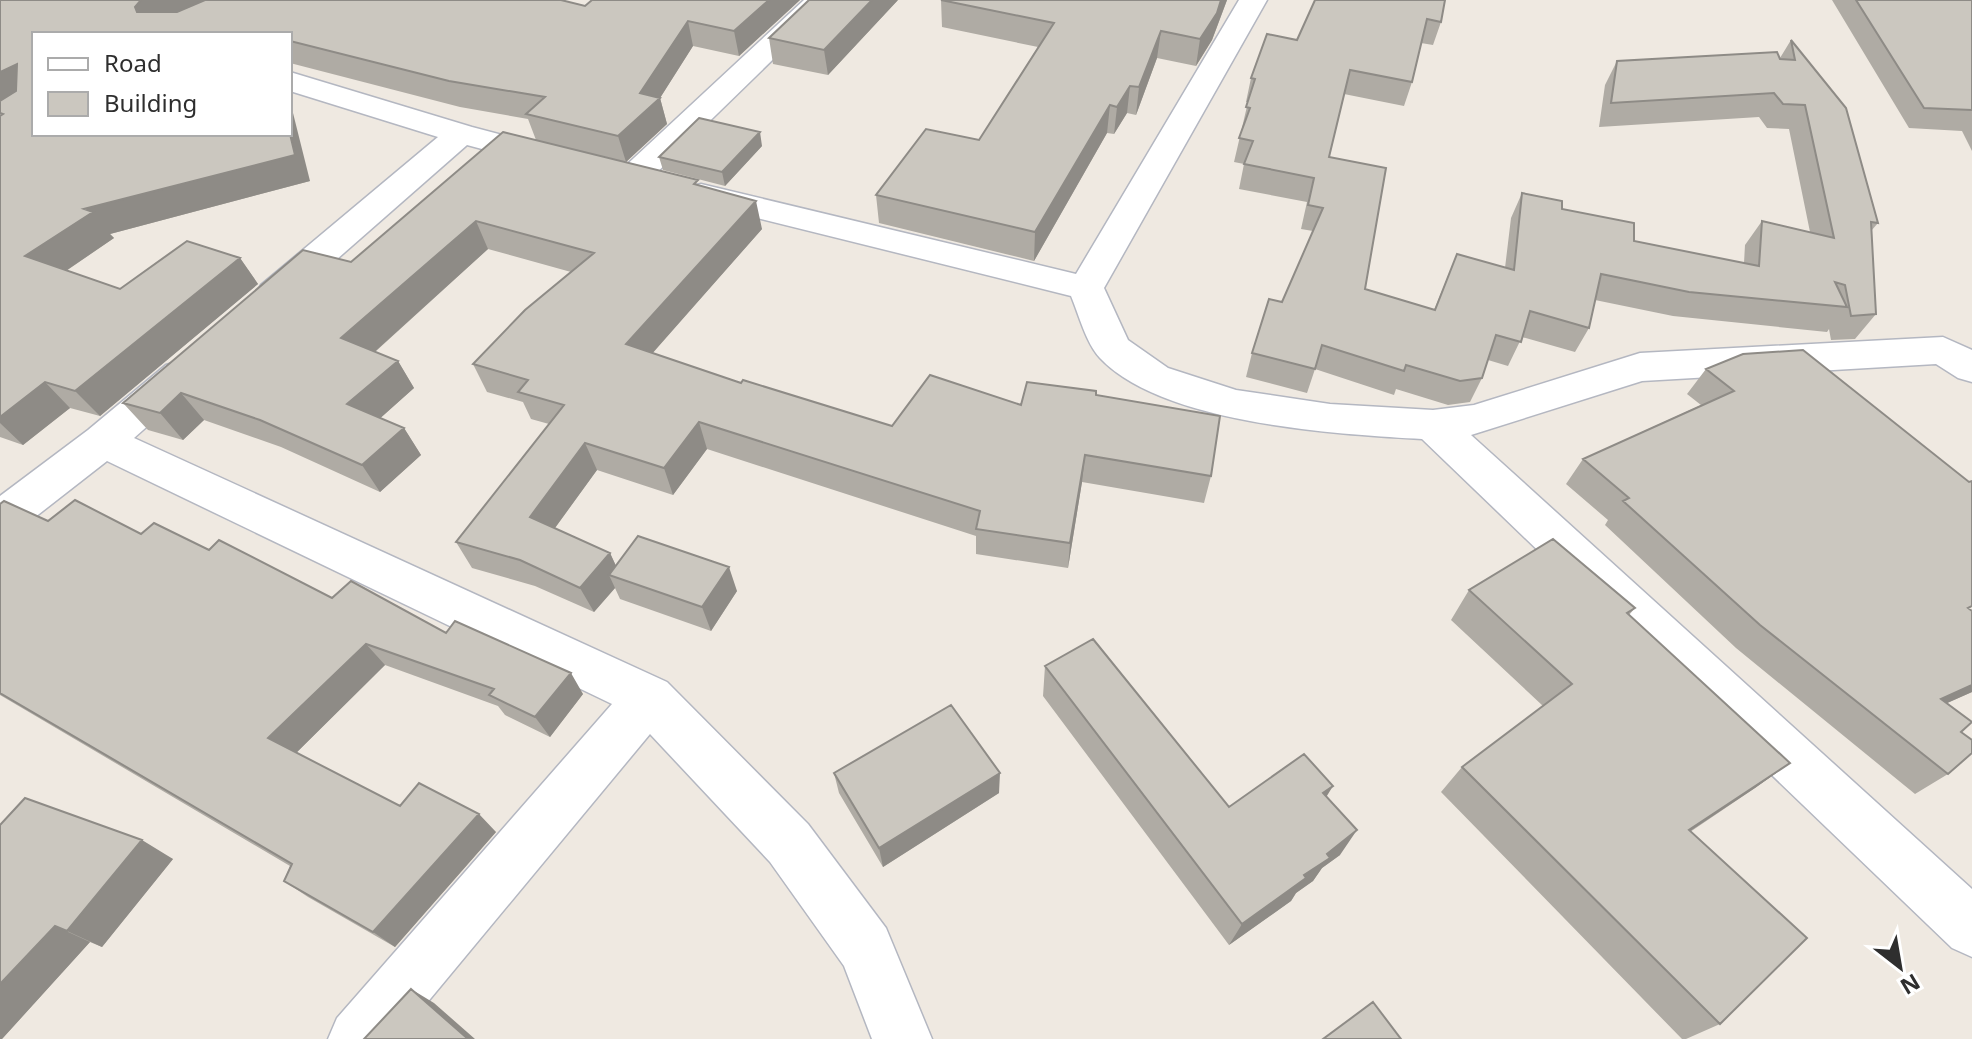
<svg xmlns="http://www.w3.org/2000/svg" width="1972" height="1039" viewBox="0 0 1972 1039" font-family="'Noto Sans',sans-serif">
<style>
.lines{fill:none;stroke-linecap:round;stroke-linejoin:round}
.minor-casing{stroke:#b4b7c1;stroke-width:3}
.minor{fill:#fff;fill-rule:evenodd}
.wall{fill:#afaba4}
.shaded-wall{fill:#8e8b86}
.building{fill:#cbc7bf;stroke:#8e8b86;stroke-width:2}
</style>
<rect width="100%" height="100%" fill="#efe9e1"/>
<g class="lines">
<!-- minor casing -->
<g class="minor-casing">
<path id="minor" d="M804 0H834L644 185 632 188 620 185 616 178 620 171Z
M1239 0H1267L1104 288 1128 340 1168 368 1236 390 1330 404 1433 410 1474 405 1640 353 1943 337 1972 350V382L1958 378 1936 364 1642 381 1471 435 1972 889V957L1952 948 1422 439C1336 434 1162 424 1100 358 1086 343 1079 315 1071 296L689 201 684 194 689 187 701 184 1076 274Z
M290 72 472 127 560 150 565 157 560 164 549 167 467 145 287 303 274 306 261 303 256 294 261 285 438 137 290 91Z
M180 361 194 365 200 375 194 385 134 438 667 682 808 824 886 928 932 1039H872L844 966 770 862 650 734 397 1039H328L337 1018 612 704 107 461 16 532 0 537V496L88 430 166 365Z"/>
</g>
<!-- minor -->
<use href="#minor" class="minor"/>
</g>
<!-- wall -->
<path class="wall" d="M0 0 585 6 800 0 739 56 693 46 660 98 667 124 626 162 536 140 528 119 460 107 290 63V34H34L310 181 110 234 114 238 66 271 120 289 240 258 258 284 100 416 70 408 23 445 0 437Z
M898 0 828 75 773 64 769 38Z
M941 0H1227L1212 40 1196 66 1157 58 1136 115 1127 113 1114 134 1107 133 1034 261 879 223 876 195 979 140 1038 47 942 27Z
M1315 0 1441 22 1433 45 1421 43 1412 82 1404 106 1344 94 1329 157 1365 289 1434 310 1457 254 1505 268 1511 218 1522 193 1634 241 1744 263 1745 245 1762 221 1810 232 1789 129 1767 128 1759 117 1599 127 1605 85 1617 61 1780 58 1791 40 1878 223 1871 231 1876 314 1855 339 1831 340 1829 329 1827 332 1673 316 1595 300 1589 328 1575 352 1522 337 1508 366 1488 360 1482 378 1470 402 1448 405 1396 389 1394 395 1315 369 1307 393 1246 377 1252 353 1282 302 1313 231 1301 229 1307 202 1239 189 1244 164 1234 162 1248 102H1246L1251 78 1297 40Z
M1832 0H1972V151L1962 131 1909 128Z
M503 132 699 185 762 229 652 353 741 383 892 426 1021 405 1096 396 1211 476 1204 503 1082 482 1068 568 976 554V536L707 449 673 495 597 470 555 528 610 553 616 566 737 591 711 631 620 599 615 588 594 612 535 586 472 568 456 542 549 424 531 419 523 402 487 392 473 364 571 272 488 249 375 352 398 361 414 388 380 418 404 428 421 455 380 492 281 447 204 420 183 440 148 430 123 403 351 262Z
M762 146 725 186 663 170 659 157Z
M1743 354 1972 692 1947 703 1961 732 1948 774 1915 794 1736 648 1605 525 1608 520 1566 484 1583 459 1701 405 1687 394 1706 369Z
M0 504 48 521 141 534 209 550 332 598 446 633 583 694 550 737 505 715 498 706 385 665 296 753 400 806 496 832 395 947 308 897 284 881 290 866 0 695Z
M1469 590 1635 608 1629 615 1790 763 1755 788 1690 832 1720 1024 1686 1039H1682L1441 792 1462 767 1543 706 1451 620Z
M1045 666 1229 807 1326 796 1340 855 1322 868 1313 881 1296 893 1291 901 1229 945 1043 696Z
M834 773 999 793 883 867 839 793Z
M25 798 173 859 102 947 90 942 2 1039Z"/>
<!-- shaded-wall -->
<path class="shaded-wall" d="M140 0H207L150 32 135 7Z
M769 0H800L739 56 734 31Z
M872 0H898L828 75 824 50Z
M1221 0H1227L1212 40 1196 66 1200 39Z
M688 21 693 46 660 98 667 124 626 162 618 136 640 93Z
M1161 31 1157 58 1136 115 1139 87Z
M17 64 34 87 0 106V72Z
M1130 86 1127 113 1114 134 1117 107Z
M290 101 310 181 110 234 114 238 48 283 25 256 84 209 290 134Z
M1110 105 1107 133 1034 261 1035 232Z
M760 132 762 146 725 186 722 172Z
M756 201 762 229 636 372 626 344Z
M476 221 488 249 359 366 341 338Z
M240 258 258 284 100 416 75 391Z
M398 361 414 388 366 431 347 404Z
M45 382 70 408 23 445 0 423V417Z
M181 393 204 420 183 440 160 413Z
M699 422 707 449 673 495 664 468Z
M404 428 421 455 380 492 362 465Z
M585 443 597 470 544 543 530 517Z
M1085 455 1082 482 1068 568 1070 543Z
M610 553 622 579 609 575 615 588 594 612 580 588Z
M729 567 737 591 711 631 702 607Z
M366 644 385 665 291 758 268 738Z
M571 673 583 694 550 737 535 717Z
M1972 685V692L1909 720 1941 699Z
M1790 763 1755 788 1657 853 1689 830Z
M1000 773 999 793 883 867 879 848Z
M1333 786 1317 812 1323 793Z
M479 814 496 832 395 947 373 932Z
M1357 830 1340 855 1322 868 1313 881 1296 893 1291 901 1229 945 1242 924 1304 875 1327 854Z
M142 840 173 859 102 947 67 931Z
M55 926 90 942 2 1039H0V984Z
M411 989 434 1003 475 1039H468Z"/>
<!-- building -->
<path class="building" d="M0 0H141L135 7 137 12H177L205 0H561L585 6 592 0H769L734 31 688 21 640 93 660 98 618 136 526 114 545 97 449 81 290 41V34H34V134H290L295 155 84 209 93 212 25 256 120 289 187 241 240 258 75 391 45 382 0 417V116L3 114 0 113V101L16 91 17 64 0 72Z
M809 0H872L824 50 769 38Z
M941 0H1221L1217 13 1200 39 1161 31 1139 87 1130 86 1117 107 1110 105 1035 232 876 195 926 129 979 140 1054 23Z
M1315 0H1445L1441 22 1427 19 1412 82 1350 70 1329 157 1386 168 1365 289 1435 310 1457 254 1514 270 1522 193 1562 201V209L1634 223V241L1759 266 1762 221 1834 238 1805 105 1783 104 1774 93 1611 103 1617 61 1777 52 1780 59 1795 60 1791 40 1846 108 1878 223 1871 222 1876 314 1851 316 1845 285 1835 282 1847 307 1689 292 1601 274 1589 328 1530 311 1521 342 1496 335 1482 378 1460 381 1406 365 1404 371 1322 345 1315 369 1252 353 1269 299 1282 302 1323 208 1308 205 1314 178 1244 164 1253 141 1239 138 1250 108 1246 107 1255 79 1251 78 1267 34 1297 40Z
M1856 0H1972V110L1924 108Z
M699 118 760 132 722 172 659 157Z
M503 132 698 180 694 184 756 201 626 344 741 383 743 380 892 426 930 375 1021 405 1027 382 1096 391V395L1220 416 1211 476 1085 455 1070 543 976 529 980 511 699 422 664 468 585 443 530 517 610 553 580 588 520 560 456 542 564 405 518 392 528 380 473 364 525 310 594 253 476 221 341 338 398 361 347 404 404 428 362 465 260 420 181 393 160 413 123 403 303 250 351 262Z
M1803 350 1969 482 1972 481V606L1968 608 1972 611V685L1941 699 1972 722 1961 732 1972 740V753L1948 774 1760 625 1623 501 1629 498 1583 459 1734 391 1706 369 1743 354Z
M75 500 141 534 154 523 209 550 219 540 332 598 351 581 446 633 455 621 571 673 535 717 489 695 494 689 366 644 268 738 400 806 419 783 479 814 373 932 284 881 292 864 0 693V504L4 501 48 521Z
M638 536 729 567 702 607 609 575Z
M1553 539 1635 608 1627 613 1790 763 1689 830 1807 938 1720 1024 1462 767 1572 684 1469 590Z
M1093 639 1229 807 1304 754 1333 786 1323 793 1357 830 1327 854 1330 858 1304 875 1306 878 1242 924 1045 666Z
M951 705 1000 773 879 848 834 773Z
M25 798 142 840 67 931 55 926 0 984V825Z
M411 989 468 1039H364Z
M1373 1002 1401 1039H1323Z"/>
<!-- legend -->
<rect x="32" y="32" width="260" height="104" fill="#ffffff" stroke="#ababab" stroke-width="2"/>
<rect x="48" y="58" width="40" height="12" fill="#ffffff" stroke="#ababab" stroke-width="2"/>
<text x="104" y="72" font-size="24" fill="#2e2e2e">Road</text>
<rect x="48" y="92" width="40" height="24" fill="#cbc7bf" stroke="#ababab" stroke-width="2"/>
<text x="104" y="112" font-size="24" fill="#2e2e2e">Building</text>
<!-- north arrow -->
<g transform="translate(1900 967) rotate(149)" stroke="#ffffff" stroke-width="6" paint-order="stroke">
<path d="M0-6L14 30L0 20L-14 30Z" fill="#2e2e2e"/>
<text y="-12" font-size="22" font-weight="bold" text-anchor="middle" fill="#2e2e2e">N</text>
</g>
</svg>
